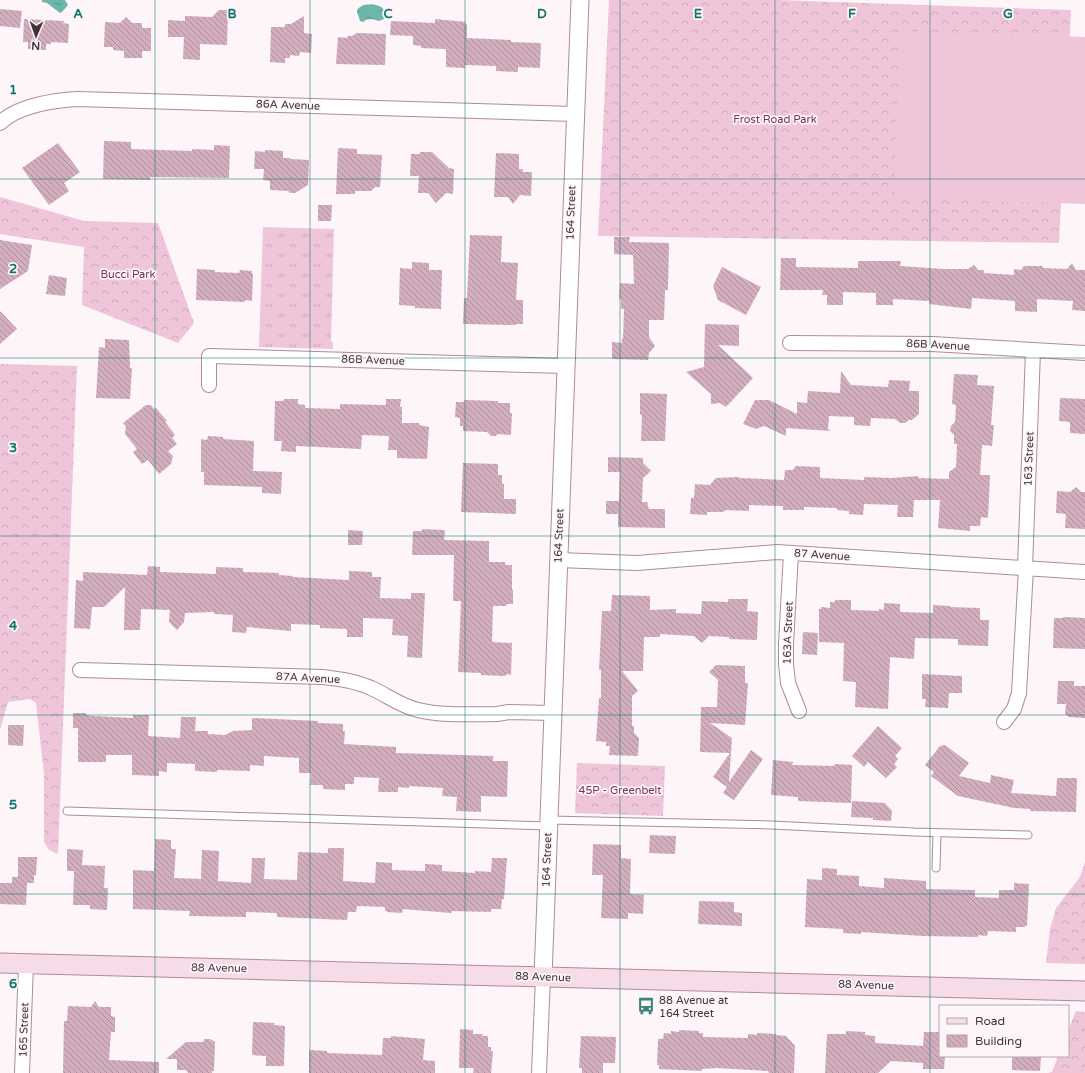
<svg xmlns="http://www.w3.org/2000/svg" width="1085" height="1073" viewBox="0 0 1085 1073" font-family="'Varela Round',sans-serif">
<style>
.grass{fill:url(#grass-tufts)}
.forest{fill:url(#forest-crowns)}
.pitch{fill:#efc5d9}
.water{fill:url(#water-ripples)}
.building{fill:url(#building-back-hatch)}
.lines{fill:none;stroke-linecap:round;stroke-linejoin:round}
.service-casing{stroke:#ae8b9b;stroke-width:9}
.minor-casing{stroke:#ae8b9b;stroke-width:16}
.tertiary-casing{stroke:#ae8b9b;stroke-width:19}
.secondary-casing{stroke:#ae8b9b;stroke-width:21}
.service{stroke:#fff;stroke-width:7}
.minor{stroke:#fff;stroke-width:14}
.tertiary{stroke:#fff;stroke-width:17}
.secondary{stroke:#f6dbe9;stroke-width:19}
.grid{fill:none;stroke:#0f766e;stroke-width:1;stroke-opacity:0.55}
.labels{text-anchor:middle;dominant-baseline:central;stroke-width:3.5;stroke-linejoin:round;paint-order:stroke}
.street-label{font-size:11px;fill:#43343b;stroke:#fdf5f8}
.park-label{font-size:11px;fill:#79335a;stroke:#fdf5f8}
.poi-label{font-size:11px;fill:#43343b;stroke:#fdf5f8;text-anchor:start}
.grid-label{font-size:13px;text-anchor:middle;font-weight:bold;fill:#0f766e;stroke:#fdf5f8;stroke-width:3.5;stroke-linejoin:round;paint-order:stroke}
</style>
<defs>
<pattern id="grass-tufts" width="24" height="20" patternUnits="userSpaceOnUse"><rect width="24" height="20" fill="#efc5d9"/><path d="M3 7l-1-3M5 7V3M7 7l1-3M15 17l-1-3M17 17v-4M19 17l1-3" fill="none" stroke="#ceaabb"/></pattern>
<pattern id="forest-crowns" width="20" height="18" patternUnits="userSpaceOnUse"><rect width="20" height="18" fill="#efc5d9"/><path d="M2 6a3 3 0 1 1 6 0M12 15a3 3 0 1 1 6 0" fill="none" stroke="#ceaabb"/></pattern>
<pattern id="water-ripples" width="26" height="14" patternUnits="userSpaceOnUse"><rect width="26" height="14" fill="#6cb7aa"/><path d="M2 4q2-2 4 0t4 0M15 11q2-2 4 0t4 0" fill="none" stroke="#5a968c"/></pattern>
<pattern id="building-back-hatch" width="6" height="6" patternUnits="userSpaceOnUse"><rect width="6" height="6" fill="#d2aebf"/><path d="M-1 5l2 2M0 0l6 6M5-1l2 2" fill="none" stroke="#ac8e9c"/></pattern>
</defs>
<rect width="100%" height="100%" fill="#fdf5f8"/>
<!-- grass -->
<path class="grass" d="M263 227 334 229 331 341 333 343V349L259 347Z"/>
<!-- forest -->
<path class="forest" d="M609 0H777L1071 10 1059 243 598 236Z
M0 197 84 221 158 223 194 323 178 343 82 305 84 247 0 234Z
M0 364 77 366 58 854 49 850 44 842V774L36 703 30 699 8 702 0 730Z
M577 763 665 766 663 816 575 813Z
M1085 862V964L1046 963 1050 929 1056 908 1080 877Z
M1076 1011 1085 1012V1073H1048L1052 1072 1058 1056H1068V1031Z"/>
<!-- pitch -->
<path class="pitch" d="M900 31 1085 37V204L894 198Z"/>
<!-- water -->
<path class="water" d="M42 0H65L68 5 62 12 60 13 47 3 42 2Z
M364 5C373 4 383 4 386 14L384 19 379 21 372 19 365 20 364 22 360 21C359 14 352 10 364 5Z"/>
<!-- building -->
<path class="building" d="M0 9 22 11 20 28 0 26Z
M219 10H228L227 45 200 44V60L183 59 184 37H168V20L185 21V16L212 17Z
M304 16V33L312 34 311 53 300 52 299 56 290 55V58H285V63L270 62 271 27H285V24H291Z
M126 17 132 23H142V28H151V51H142V58H124V51L113 50V47H104L105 22 120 23Z
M24 19 64 21 63 23 69 24 68 43 51 42V44H46V50L28 49V42H23Z
M435 19 466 22 465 24H467V38L511 40V42L541 43 540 68 518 67V72L496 71V66L465 65V68L446 67V49L421 48V46L413 45V36L390 35 391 21 435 23Z
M357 33 386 34 385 65 336 64 338 37 347 38 348 36H352Z
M104 141 131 142V149L192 151V149L214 150V145L230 146 229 178 150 177V180L103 179Z
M58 143 80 172 64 183 69 191 49 205 22 168Z
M338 148 357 149V154L382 155 380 187H375L371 191H355V194H336Z
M265 150 283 151V158H290V159L309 160 308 185 295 193H290L288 191 270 190V181L263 180 264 169H254L255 151 265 152Z
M420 152H432L449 168 454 169 453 194 446 193 436 203 428 193H418L419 176H410L411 154H420Z
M496 153 519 154V169H523V172H532L531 196 520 195 513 204 508 197H494Z
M318 205H332L331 221H318Z
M470 235 502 236 501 262 518 263 516 300H523V324H516V325L463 324 464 298H467Z
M614 237H630L629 242 669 243 668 290H665L664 320H649V337L655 346 649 353 648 360 612 359V342L622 343V338H623L624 309H621V299H619L620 283 634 284 633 255 614 254Z
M0 240 32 245 28 271 0 289Z
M781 258H796V267L858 268V261H901L900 266 943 269H968L974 265 978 270H984V273L1014 275V269L1021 270 1024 266H1043L1042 268 1067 269 1072 263 1076 270H1085V311L1072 310 1073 301 1037 299V312L1015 311V301L972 298 971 309 929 304V301L893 299V305H876V293L843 292V305H827V295H822L823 290H780Z
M412 262 429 263V270H442L441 309 415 308V306L399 305 400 268 412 269Z
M722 267 761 287 746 315 718 300 713 286Z
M197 269 215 270V272L239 273 240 270 252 271V274H253L252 301 245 300V302L196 300Z
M49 275 67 278 65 296 46 294Z
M0 311 17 329 0 344Z
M705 324 739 325V346L718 345 753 378 726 407 720 403 711 404V394L686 372 704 367Z
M105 339 129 340 130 368H132L130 399 96 398 99 347 105 348Z
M841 371 851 385 888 387 889 380 910 381 909 391H919V414L912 420H909L905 423H900L895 419 871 418 870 426 854 425V417L829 416 828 429 831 431 786 428V436L764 426 756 429 743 424 755 400H769L797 414V402L807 403 808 391 840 393Z
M954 374 978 375 977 385 994 386 991 425H994L992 446 982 445 980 475H990L988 518 981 517 980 526H970V531L938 528 940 500H914L913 517H897L898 505 864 504 863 515 849 514V511L837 510V508L804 507V510H783V506L749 505V511L725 510V511L722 512H707V515L690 514 691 498H694L695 484 710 485 716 478 739 477V478L784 480 785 470H793L796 466 820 467V478L864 480V477L892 478 919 476 918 478 949 479V472L956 467 957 444H954V435L950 431 951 426 955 422 956 405 952 404Z
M640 393 667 394 665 441H641L642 415 640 414Z
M1060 398 1085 399V434L1070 433V422L1059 421Z
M284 399H298V404L305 405V408L340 409V404L386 405V399H401L400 407H402V423H419V425L429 427 427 459 397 458V450H388L389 436 362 435 361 449 296 446V452L281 451 282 441H274L275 401H283Z
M464 400 498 401V403H510V413H512L511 435 498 434 496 436H491L487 432 463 431V426H460V418L455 417 456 402H464Z
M146 405H151L154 409 156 408 167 421 165 422 175 435 172 438 177 444 168 451 173 456 171 464 159 474 148 460 142 464 133 452 137 449 125 434 126 426 123 423Z
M208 436 223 437V439L254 441 253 471 282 472 281 494 262 493V487L204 485V472H201V439L207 440Z
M608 457 643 458V463L651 471 643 478 642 502H647L649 509H665V528L618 527V514H606V501H619L620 472H608Z
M463 463 498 464V475H502V484H504V499H516V514L461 512Z
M1076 487 1081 492H1085V529L1065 528 1066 514 1056 513 1057 491 1070 492Z
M422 529 445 530 444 540 489 541V562H505V565H512V590H513V604H507L506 606H493L492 642 512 643 511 675 507 674 505 676 481 675V673L458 672 461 601H453L454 555H412L413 531H422Z
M348 530 363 531 362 545H348Z
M148 566 160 567V572L216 574V567L243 568V572L279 573V575L293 576V577L349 580V571L372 572V577H381L380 598 411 599V593H425L422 658 407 657 408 636 392 635 393 619 363 618V637H347V629L320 628V625L291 624V631L247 627 246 633 232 632 233 615 214 614V612L185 613 184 622 177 630 169 622 170 610 141 609 140 630H124L125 587 104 607H92L90 629 74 628 76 580 83 581V572L147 575Z
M612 595 650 596V610L676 609V613L701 614 702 601 728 602V599H748L747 611 758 612 757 640 729 639V637L709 636 702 643 694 636 660 634V637H644L643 671H622L638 691 632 696V726H634V733L639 738 638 756 609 755 610 746H606V742L596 741 599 698H601V670H599L602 611H611Z
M835 600H851V610L879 611V609L884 610V603L900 604V612L933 613V605L950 606V607L980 608V620H989L988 646 958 645V639L915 638 914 659 890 657 888 709 855 707 856 682 843 681 844 643 819 642V609H821V607L830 608V602H835Z
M1063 617 1085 618V649L1053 648 1054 618H1063Z
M803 632 818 633 817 655 802 654Z
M716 665 745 666V683H748L745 725 710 723 732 738 729 782 751 750 763 759 734 800 723 793 727 787 713 777 730 753 700 752 701 707H717L718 680 709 672Z
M922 674 962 676V693H949L948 708 925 707 926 699H922Z
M1058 681H1074V686H1085V718L1069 717 1065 714 1066 704H1057Z
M73 713H86V715L93 716 133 718V715H149L148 736 180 738 181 717H196L195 731H208V734L225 735 233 731 252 730V718L318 721V723L343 724V731H345L344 744 396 747V753L493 756V761H508L507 797 481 796V812L456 811 457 797 442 796 443 788 409 786V788L398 787V792H378L379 778 354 777V784H345V790L323 789V785H310L311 773H299V758L264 756V766L250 765V771L217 770V772L195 771V764L167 763V772L159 771V776L132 775V755H106V762H78V728H73Z
M8 725H24L23 746 8 745Z
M878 726 902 748 895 756 898 759 894 764 897 767 886 778 868 762 864 767 852 756Z
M945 745 969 763 959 776 990 783 991 775 1014 780 1011 793 1056 796 1057 778H1077L1076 812 1030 811 1031 809 1014 808 958 796 931 776 934 772 925 765 940 746Z
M773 760 793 762 792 765 834 766 835 764 852 765 851 803 798 801V797L771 795Z
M852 801 885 803 892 811 891 821 873 820V818L851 817Z
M650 835 676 836 675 854 649 853Z
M155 839 171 840V849H176L174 878 201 879 202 850 219 851 218 881 251 883 252 858H265L264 879 297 880 298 852 328 853V848H344L343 881 375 883 376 862 392 863V870L425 871V864L442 865V871L475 873V871L491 872 492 858H507L504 899H502L501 909H491V912L452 911 451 913 403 909 402 913 387 912V911H385V907L357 906 356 912H348L347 920 277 917V913L246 912V917L189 916 190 911 133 909V870L154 871Z
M593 844 621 845V858L631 859 630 894 644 895 643 914 628 913V919L601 918 603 875H592Z
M67 849 83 850 82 865 105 866 104 888H108L107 910 90 909V905H73L74 871H67Z
M18 857H37L36 875H34V883H27L26 905 0 904V883H12V877H18Z
M822 868 837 869V875L859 876V886L884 888V878L926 881V889L975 890V897L999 898V890H1014V883L1029 884 1027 926H1025V927H1016V932L988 931 987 936 978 935V937L923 936 861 932V934L843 933V929L805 927 807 879 822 880Z
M699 901 734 902V912L742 913V926L698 924Z
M95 1001 99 1007H111V1016L115 1017V1032H111L109 1060 159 1062V1073H63L64 1021H67L68 1006 91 1007Z
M253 1022 274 1023V1025L285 1026 284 1066H266V1056L252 1055Z
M460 1029 473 1030V1034H483L482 1036H488V1047H491V1051H493L491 1073H473L474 1068H459Z
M679 1030 699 1031V1033H703V1037L748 1038V1034L757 1035V1033L776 1034V1035L786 1036 795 1046 794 1073H769L768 1071 717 1068 702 1069V1071L659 1069V1065H657L658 1039H663L664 1033 671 1034V1031L679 1032Z
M846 1031 865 1032V1035L875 1036V1043L923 1046 924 1032H940V1056H945L944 1069H923V1063L891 1061 878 1073H825L827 1034H846Z
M391 1036 425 1039 423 1060 435 1061V1073H309V1050L327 1051V1053L382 1055 383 1038H391Z
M581 1036 616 1037 615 1063H603V1073H582V1068H579Z
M205 1039H210L215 1042 214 1071H212V1073H188L186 1070H177V1059H166L186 1042H203Z
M1012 1056H1041L1040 1071 1012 1070Z"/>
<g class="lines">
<!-- service casing -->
<g class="service-casing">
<path id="service" d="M67 811 548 826
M549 820 771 825 914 832 1028 835
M936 868 937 833"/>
</g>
<!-- minor casing -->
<g class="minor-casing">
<path id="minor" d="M0 123C17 106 54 100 78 99L575 114
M790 343 932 344 1085 353
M209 385V356L566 366
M791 553 786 644V664L788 683 799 711
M558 560 637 563 777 552 1085 572
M1025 568 1033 351
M80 670 323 677C339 679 356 681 371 688 387 695 400 706 418 710 441 716 473 714 497 714L509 712 553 713
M1004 722 1014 709 1019 693 1026 568
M22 1073 26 964
M539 1073 543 977"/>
</g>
<!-- tertiary casing -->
<g class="tertiary-casing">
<path id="tertiary" d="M543 977 580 0"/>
</g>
<!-- secondary casing -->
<g class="secondary-casing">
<path id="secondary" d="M0 963 1085 991"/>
</g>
<!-- service -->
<use href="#service" class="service"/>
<!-- minor -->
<use href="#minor" class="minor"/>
<!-- tertiary -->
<use href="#tertiary" class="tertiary"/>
<!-- secondary -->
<use href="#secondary" class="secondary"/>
</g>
<!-- grid -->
<path class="grid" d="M155 0V1073M310 0V1073M465 0V1073M620 0V1073M775 0V1073M930 0V1073M0 179H1085M0 358H1085M0 536H1085M0 715H1085M0 894H1085"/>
<!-- icons -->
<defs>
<g id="bus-bare" transform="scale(1.38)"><path d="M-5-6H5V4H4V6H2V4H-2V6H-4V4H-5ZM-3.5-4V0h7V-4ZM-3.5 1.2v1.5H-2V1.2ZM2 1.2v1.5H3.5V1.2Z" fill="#3d8277" stroke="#fdf5f8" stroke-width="2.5" paint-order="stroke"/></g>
</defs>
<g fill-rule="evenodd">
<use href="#bus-bare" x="646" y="1006"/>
</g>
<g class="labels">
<!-- street labels -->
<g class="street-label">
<text transform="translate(288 105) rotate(2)">86A Avenue</text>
<text transform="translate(571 213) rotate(-88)">164 Street</text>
<text transform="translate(938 345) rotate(3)">86B Avenue</text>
<text transform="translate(373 360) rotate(2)">86B Avenue</text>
<text transform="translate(1029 459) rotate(-88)">163 Street</text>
<text transform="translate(559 536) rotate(-88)">164 Street</text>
<text transform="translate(822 555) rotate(4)">87 Avenue</text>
<text transform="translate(788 633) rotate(-88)">163A Street</text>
<text transform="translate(308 678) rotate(3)">87A Avenue</text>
<text transform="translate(547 860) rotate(-88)">164 Street</text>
<text transform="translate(219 968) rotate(1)">88 Avenue</text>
<text transform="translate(543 977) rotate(2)">88 Avenue</text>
<text transform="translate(866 985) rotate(2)">88 Avenue</text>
<text transform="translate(24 1030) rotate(-88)">165 Street</text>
</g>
<!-- park labels -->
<g class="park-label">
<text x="775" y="119">Frost Road Park</text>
<text x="128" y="274">Bucci Park</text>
<text x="620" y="790">45P - Greenbelt</text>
</g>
<!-- poi labels -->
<g class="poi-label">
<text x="659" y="1000">88 Avenue at<tspan x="659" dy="13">164 Street</tspan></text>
</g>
</g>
<g class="grid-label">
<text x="78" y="18">A</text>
<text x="232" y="18">B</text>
<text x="388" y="18">C</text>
<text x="542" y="18">D</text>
<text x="698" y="18">E</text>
<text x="852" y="18">F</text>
<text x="1008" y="18">G</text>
<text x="13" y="94">1</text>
<text x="13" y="273">2</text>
<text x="13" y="452">3</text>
<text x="13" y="630">4</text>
<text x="13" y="809">5</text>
<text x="13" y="988">6</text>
</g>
<!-- legend -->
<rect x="939" y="1005" width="130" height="52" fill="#fdf5f8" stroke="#b3a8ac"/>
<rect x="947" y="1018" width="20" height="6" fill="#f6dbe9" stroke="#b3a8ac"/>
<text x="975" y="1025" font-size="12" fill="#43343b">Road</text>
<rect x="947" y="1035" width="20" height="12" fill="url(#building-back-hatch)" stroke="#b3a8ac"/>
<text x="975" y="1045" font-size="12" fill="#43343b">Building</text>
<!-- north arrow -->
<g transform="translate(36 36) rotate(182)" stroke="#fdf5f8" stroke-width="3" paint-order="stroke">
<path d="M0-3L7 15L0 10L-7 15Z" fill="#43343b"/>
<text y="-6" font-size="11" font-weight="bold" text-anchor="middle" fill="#43343b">N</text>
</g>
</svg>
